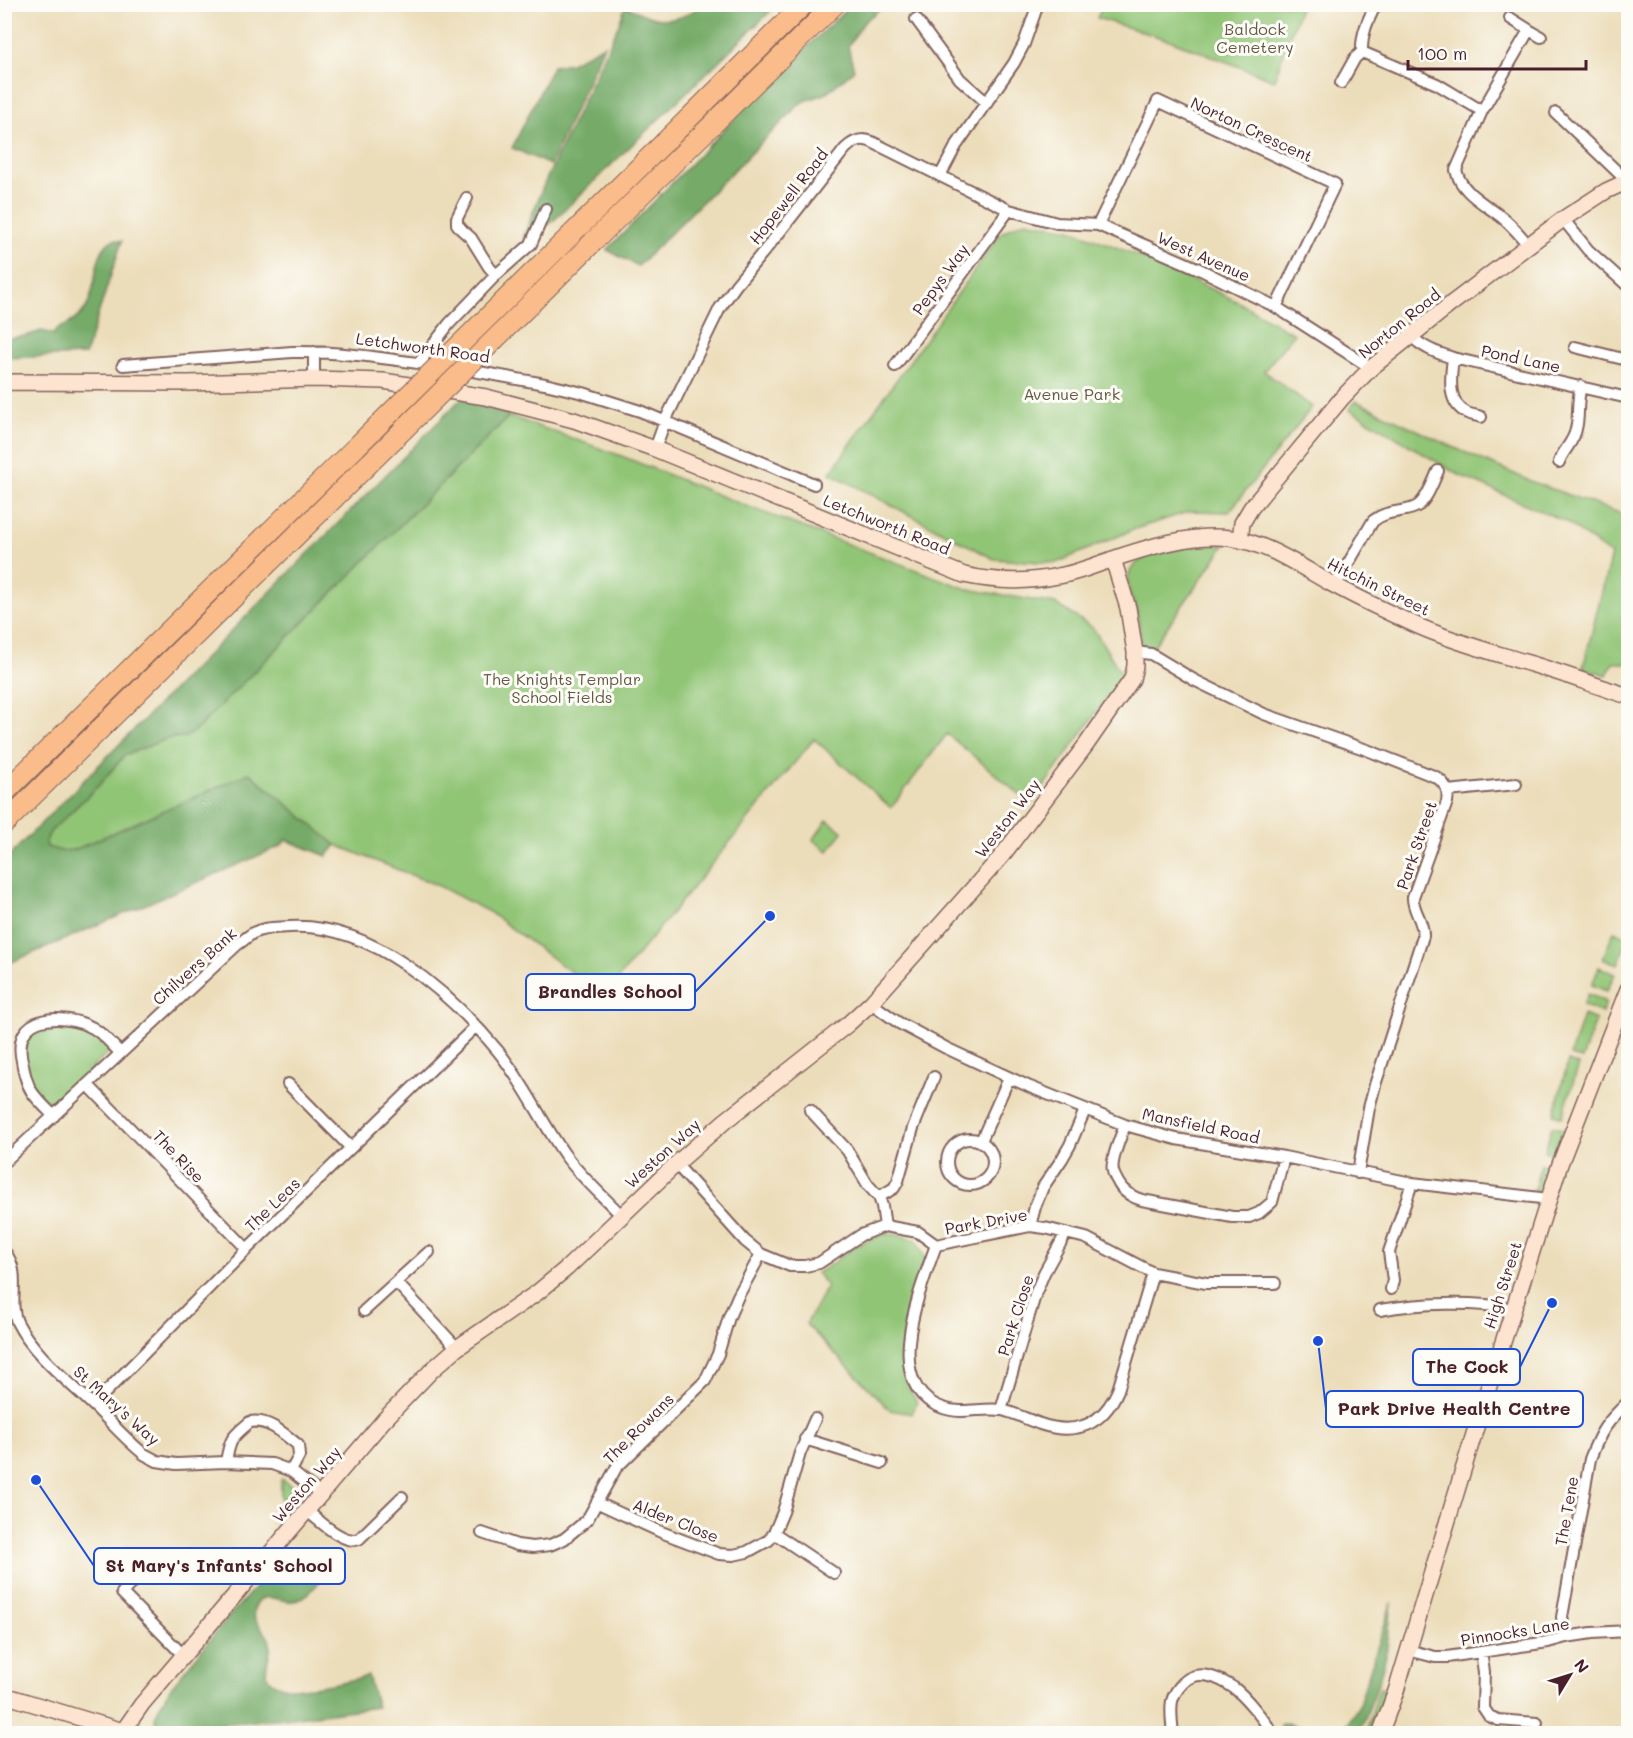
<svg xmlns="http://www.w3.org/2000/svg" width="1633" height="1738" viewBox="0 0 1633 1738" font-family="Mali,sans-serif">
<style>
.green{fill:#91c576;stroke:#6e7250;stroke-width:1.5}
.forest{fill:#74aa67;stroke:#5f6449;stroke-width:1.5}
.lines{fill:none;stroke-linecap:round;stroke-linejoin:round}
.street-casing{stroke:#83625d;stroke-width:14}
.secondary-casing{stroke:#83625d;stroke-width:18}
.highway-casing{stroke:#83625d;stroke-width:22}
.street{stroke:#fff;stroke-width:10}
.secondary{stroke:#fde4d0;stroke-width:15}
.highway{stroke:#f9bc8a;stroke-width:20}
.highway-bridge-casing{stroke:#83625d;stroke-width:22;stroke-linecap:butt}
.highway-bridge{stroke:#f9bc8a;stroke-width:20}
.labels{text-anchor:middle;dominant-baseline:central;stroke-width:6;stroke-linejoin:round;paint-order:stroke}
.park-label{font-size:16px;fill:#635945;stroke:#fdfcf7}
.street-label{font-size:16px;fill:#4a1f2b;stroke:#fdfcf7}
.leader{fill:none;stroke:#1d4ed8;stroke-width:2}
.callout-dot{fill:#1d4ed8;stroke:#fdfcf7;stroke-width:2}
.callout{fill:#fdfcf7;stroke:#1d4ed8;stroke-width:2}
.callout-label{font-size:18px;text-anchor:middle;font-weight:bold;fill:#4a1f2b}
</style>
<rect width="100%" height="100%" fill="#fdfcf7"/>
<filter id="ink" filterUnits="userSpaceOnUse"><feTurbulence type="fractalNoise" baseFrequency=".0167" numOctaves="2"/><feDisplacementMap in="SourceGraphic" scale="12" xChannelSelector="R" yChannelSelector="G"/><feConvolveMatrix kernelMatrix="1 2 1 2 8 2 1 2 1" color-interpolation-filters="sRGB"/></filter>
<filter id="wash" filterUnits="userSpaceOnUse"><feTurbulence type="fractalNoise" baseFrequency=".008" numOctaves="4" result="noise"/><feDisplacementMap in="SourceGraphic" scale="24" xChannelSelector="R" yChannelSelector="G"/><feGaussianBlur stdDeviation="1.35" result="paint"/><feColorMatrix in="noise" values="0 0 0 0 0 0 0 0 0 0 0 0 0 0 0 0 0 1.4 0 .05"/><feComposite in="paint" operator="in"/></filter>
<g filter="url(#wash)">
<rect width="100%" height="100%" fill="#ecddba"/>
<!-- green -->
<path class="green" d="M1103 5V4L1301 5 1274 80 1172 41 1097 18Z
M1025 221 1070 229 1159 264 1240 303 1294 334 1264 371 1312 407 1229 512 1191 511 1135 529 1056 563 994 559 830 473 1002 232Z
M1356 401 1455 448 1535 483 1628 516V664L1613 662 1607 675 1583 668 1611 555 1566 522 1457 474 1349 409Z
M509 416 619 455 741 504 967 589 1056 604 1093 628 1123 676 1031 804 947 734 891 808 814 739 604 996 489 912 439 886 336 845 250 773 74 850 61 851 47 847 46 841 50 832 98 786 125 755 169 738 185 737 197 729Z
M1204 545H1225L1151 650 1142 647C1140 636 1140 625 1137 614 1135 604 1128 593 1128 583 1126 551 1182 548 1204 545Z
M827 820 843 832 828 851 813 840Z
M1614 931 1628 937 1618 965 1603 958Z
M1599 967 1615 974 1607 991 1592 985Z
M1588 994 1606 1002 1602 1013 1583 1005Z
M1583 1015 1596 1020 1582 1059 1570 1056Z
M54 1021 89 1029 108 1046 109 1052 54 1105H50L30 1084 24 1042 35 1029Z
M1568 1061 1579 1065 1562 1117 1554 1114Z
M1552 1126 1567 1131 1558 1156 1545 1151Z
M1541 1164 1553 1168 1547 1187 1540 1191 1534 1190Z
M885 1234 898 1235 916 1240 925 1258 903 1345 902 1360 905 1374 909 1388 917 1402 912 1414 890 1410 806 1324 827 1286 816 1273C831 1266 839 1257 853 1248 863 1242 874 1238 885 1234Z
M282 1479 301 1493 286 1512 281 1508V1480Z
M1380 1688 1386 1690 1370 1733H1365Z"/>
<!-- forest -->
<path class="forest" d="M701 5H777L550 224 523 238 545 182 620 22 625 6C655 20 673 28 701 5Z
M851 5H885L864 22 848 46 854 70 825 94 802 102 638 266 607 250 772 80Z
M604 45 550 165 512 148 553 66 571 63Z
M113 240 122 241 85 355 5 358V339L26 336 41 331 55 334 56 330C68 325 79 319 86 308 98 289 92 250 113 240Z
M462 398 509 416 197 729 185 737 169 738 125 755 98 786 50 832 46 841 47 847 61 851 74 850 249 773 336 845 327 856 286 840 281 846 5 965V860Z
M291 1548 321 1580C315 1587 309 1595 300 1599 285 1607 267 1589 257 1603 246 1618 263 1627 269 1639 274 1651 263 1666 267 1676 278 1700 347 1681 368 1676L377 1707 307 1716 156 1730 155 1717 159 1707 172 1686 232 1613Z
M1392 1602 1386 1656 1375 1693 1359 1733H1282L1280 1725 1286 1723 1321 1733 1338 1732 1348 1723 1358 1707Z"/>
</g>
<g filter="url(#ink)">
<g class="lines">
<!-- street casing -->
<g class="street-casing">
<path id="street" d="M1376 4C1368 20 1361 34 1362 52L1437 84 1482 111
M1510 18 1529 30 1482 111 1456 170C1461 194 1488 205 1505 220 1514 228 1521 236 1528 245
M916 19 960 79 987 103
M1529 30 1541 37
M1341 83 1355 58 1362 52
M1556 113 1627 181
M940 176 956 146 1014 63 1024 44 1038 4
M467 198 457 218V224L462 230 471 238 489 267 496 275
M1563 219 1588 250 1628 286
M1098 225 1158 101 1335 184 1276 307
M1411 336C1423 348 1437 353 1453 358L1628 398
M1628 346 1627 360 1628 361
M1575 347 1627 360
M1453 358C1451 376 1446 403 1467 413 1471 415 1476 415 1481 417
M419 363 449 324 496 275 531 244 546 209
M123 365 292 352C341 351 389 359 438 366
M895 366 1009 210
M462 369 545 384 583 393 640 411 814 484
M314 379V352
M655 449 665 421 720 308 736 285 779 233 845 149C853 141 861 137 872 142L1009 210 1057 223 1098 225 1197 268 1276 307 1371 368
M1559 462C1563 450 1574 442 1576 429 1580 413 1576 404 1581 386
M1335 586 1373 521C1389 508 1407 514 1419 505 1428 497 1433 482 1438 471
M1135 652 1151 654 1194 680 1264 714 1367 750 1436 777C1446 784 1449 790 1447 802L1413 897C1412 910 1424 921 1423 936L1375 1085 1369 1108 1358 1173
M1448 791 1516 784
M871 1003 899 1023 946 1048 1030 1087 1125 1125 1176 1139 1284 1157 1412 1183 1549 1199
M288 1084 351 1148
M88 1085 247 1249
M810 1110 847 1150 868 1185 879 1197
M54 1116C47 1109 38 1101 32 1092 26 1083 24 1072 22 1061 11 1014 62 1012 93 1028 103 1034 112 1044 120 1053
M1125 1125C1121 1137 1110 1160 1113 1171 1114 1176 1117 1180 1119 1184 1124 1193 1132 1197 1142 1200L1232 1217H1249L1259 1213 1272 1202 1284 1157
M947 1162a23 23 0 1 1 46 0a23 23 0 1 1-46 0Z
M981 1141 1009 1078
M4 1162 238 944C243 941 248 936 253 933 264 927 277 928 289 927 371 922 449 992 498 1051 524 1083 541 1121 565 1155 581 1177 602 1195 621 1215
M676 1164 745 1241 761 1254 790 1266H805L819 1263 861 1235 885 1226 918 1232 936 1245 1030 1226 1045 1228 1086 1238 1153 1273 1206 1283H1275
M885 1226 882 1206 879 1197 894 1188 898 1181 913 1128 934 1077
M1030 1226 1035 1207 1043 1187 1062 1159 1070 1145 1085 1110
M936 1245C921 1288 879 1386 943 1408 962 1415 983 1407 1002 1410 1015 1413 1028 1420 1040 1424 1076 1436 1103 1425 1118 1390L1153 1273
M4 1251C23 1274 7 1299 17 1322 33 1354 69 1382 94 1406 111 1422 126 1440 144 1454L157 1461 176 1464 226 1462 272 1464 291 1471 320 1494
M396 1282 457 1348
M1391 1289 1393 1280 1389 1252 1412 1183
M1380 1310C1419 1303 1474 1301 1513 1309
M364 1311 429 1252
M93 1405 247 1249 475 1027
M1001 1410 1036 1292 1044 1273 1066 1233
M805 1439 882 1463
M226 1462C230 1438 232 1437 250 1422 269 1419 284 1434 298 1445L299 1456 291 1471
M598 1503 661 1532 719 1554 733 1555 747 1552 769 1540 774 1533 783 1512 800 1453 815 1419
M306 1510C319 1520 343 1545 359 1539L402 1497
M482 1533 517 1545 533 1547 550 1545 564 1539 587 1520 616 1468 705 1381 718 1354 729 1317 738 1296 761 1254
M774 1533 834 1573
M136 1578 122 1593 184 1656
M1566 1637 1562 1617 1590 1459C1601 1430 1606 1423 1628 1402
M1408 1650 1435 1657H1447L1548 1642 1566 1637 1592 1633 1628 1631
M1481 1652 1484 1672 1483 1707 1489 1716 1498 1720 1537 1723
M1173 1734C1172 1723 1170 1712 1172 1701 1174 1693 1179 1687 1184 1682 1199 1668 1219 1678 1234 1688 1245 1696 1265 1721 1273 1734"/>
</g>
<!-- secondary casing -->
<g class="secondary-casing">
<path id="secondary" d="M4 384 10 382 189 383 314 379 383 381 486 397 574 420 655 449 964 575C996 582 1026 583 1058 576 1076 573 1093 566 1110 560 1145 548 1192 533 1230 538 1268 543 1299 566 1332 584 1360 599 1389 613 1418 626 1452 641 1485 650 1521 661 1557 671 1593 685 1628 696
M1240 540 1242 523 1251 508 1342 398 1371 368 1451 304 1563 219 1606 191 1628 181
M4 1695 123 1731
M121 1734 142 1704 384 1420 432 1370 457 1348 538 1292 567 1268 676 1164 725 1121 848 1024 871 1003 1001 857 1086 745 1132 679 1135 666V652L1128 608 1113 559
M1380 1734 1396 1691 1481 1411 1560 1164 1628 989"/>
</g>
<!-- highway casing -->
<g class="highway-casing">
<path id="highway" d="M571 235 804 4
M593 242 835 4
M4 793 356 447
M4 824 403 430"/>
</g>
<!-- street -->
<use href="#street" class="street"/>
<!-- secondary -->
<use href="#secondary" class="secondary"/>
<!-- highway -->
<use href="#highway" class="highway"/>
<!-- highway-bridge casing -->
<g class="highway-bridge-casing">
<path id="highway-bridge" d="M403 430 593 242
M356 447 571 235"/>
</g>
<!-- highway-bridge -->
<use href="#highway-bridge" class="highway-bridge"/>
</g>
</g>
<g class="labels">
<!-- park labels -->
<g class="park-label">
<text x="1255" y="28">Baldock<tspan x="1255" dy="18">Cemetery</tspan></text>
<text x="1072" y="393">Avenue Park</text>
<text x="562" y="678">The Knights Templar<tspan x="562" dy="18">School Fields</tspan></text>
</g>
<!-- street labels -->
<g class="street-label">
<text transform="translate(1252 129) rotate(25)">Norton Crescent</text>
<text transform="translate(788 196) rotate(-52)">Hopewell Road</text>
<text transform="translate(1204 256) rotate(24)">West Avenue</text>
<text transform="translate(940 279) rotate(-54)">Pepys Way</text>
<text transform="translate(1399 323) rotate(-39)">Norton Road</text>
<text transform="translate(423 347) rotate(8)">Letchworth Road</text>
<text transform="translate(1521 358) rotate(12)">Pond Lane</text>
<text transform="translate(887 524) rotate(22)">Letchworth Road</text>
<text transform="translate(1379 586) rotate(26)">Hitchin Street</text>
<text transform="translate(1007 818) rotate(-52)">Weston Way</text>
<text transform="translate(1416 845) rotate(-71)">Park Street</text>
<text transform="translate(194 966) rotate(-42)">Chilvers Bank</text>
<text transform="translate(1201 1125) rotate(12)">Mansfield Road</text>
<text transform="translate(662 1153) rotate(-42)">Weston Way</text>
<text transform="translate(179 1156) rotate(46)">The Rise</text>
<text transform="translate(272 1204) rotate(-44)">The Leas</text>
<text transform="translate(986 1221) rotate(-10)">Park Drive</text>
<text transform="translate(1502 1285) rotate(-72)">High Street</text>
<text transform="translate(1015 1315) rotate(-72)">Park Close</text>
<text transform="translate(117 1405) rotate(42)">St Mary's Way</text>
<text transform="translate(638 1428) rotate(-45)">The Rowans</text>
<text transform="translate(306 1484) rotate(-49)">Weston Way</text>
<text transform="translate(1566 1511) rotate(-80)">The Tene</text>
<text transform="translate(676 1520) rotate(22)">Alder Close</text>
<text transform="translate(1515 1631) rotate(-9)">Pinnocks Lane</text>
</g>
</g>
<!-- callouts -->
<path class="leader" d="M770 916L695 992M1552 1303L1520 1367M1318 1341L1326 1409M36 1480L94 1566"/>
<g class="callout-dot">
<circle cx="770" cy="916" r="6"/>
<circle cx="1552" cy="1303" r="6"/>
<circle cx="1318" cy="1341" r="6"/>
<circle cx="36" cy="1480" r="6"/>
</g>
<g class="callout">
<rect x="526" y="974" width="169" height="36" rx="6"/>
<rect x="1413" y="1349" width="107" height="36" rx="6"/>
<rect x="1326" y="1391" width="257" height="36" rx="6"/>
<rect x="94" y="1548" width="251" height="36" rx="6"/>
</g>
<g class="callout-label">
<text x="610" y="998">Brandles School</text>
<text x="1467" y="1373">The Cock</text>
<text x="1454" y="1415">Park Drive Health Centre</text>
<text x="219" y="1572">St Mary's Infants' School</text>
</g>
<!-- margin -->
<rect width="1633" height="1738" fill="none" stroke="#fdfcf7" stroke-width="24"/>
<!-- north arrow -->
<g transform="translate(1570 1675) rotate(52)" stroke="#fdfcf7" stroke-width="4.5" paint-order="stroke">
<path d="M0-4.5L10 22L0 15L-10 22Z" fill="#4a1f2b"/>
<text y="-9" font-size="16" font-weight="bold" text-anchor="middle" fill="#4a1f2b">N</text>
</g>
<!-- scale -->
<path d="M1408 60v9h178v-9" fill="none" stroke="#4a1f2b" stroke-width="3"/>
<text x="1417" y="60" font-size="18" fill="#4a1f2b" stroke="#fdfcf7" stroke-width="4.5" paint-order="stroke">100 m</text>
</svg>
